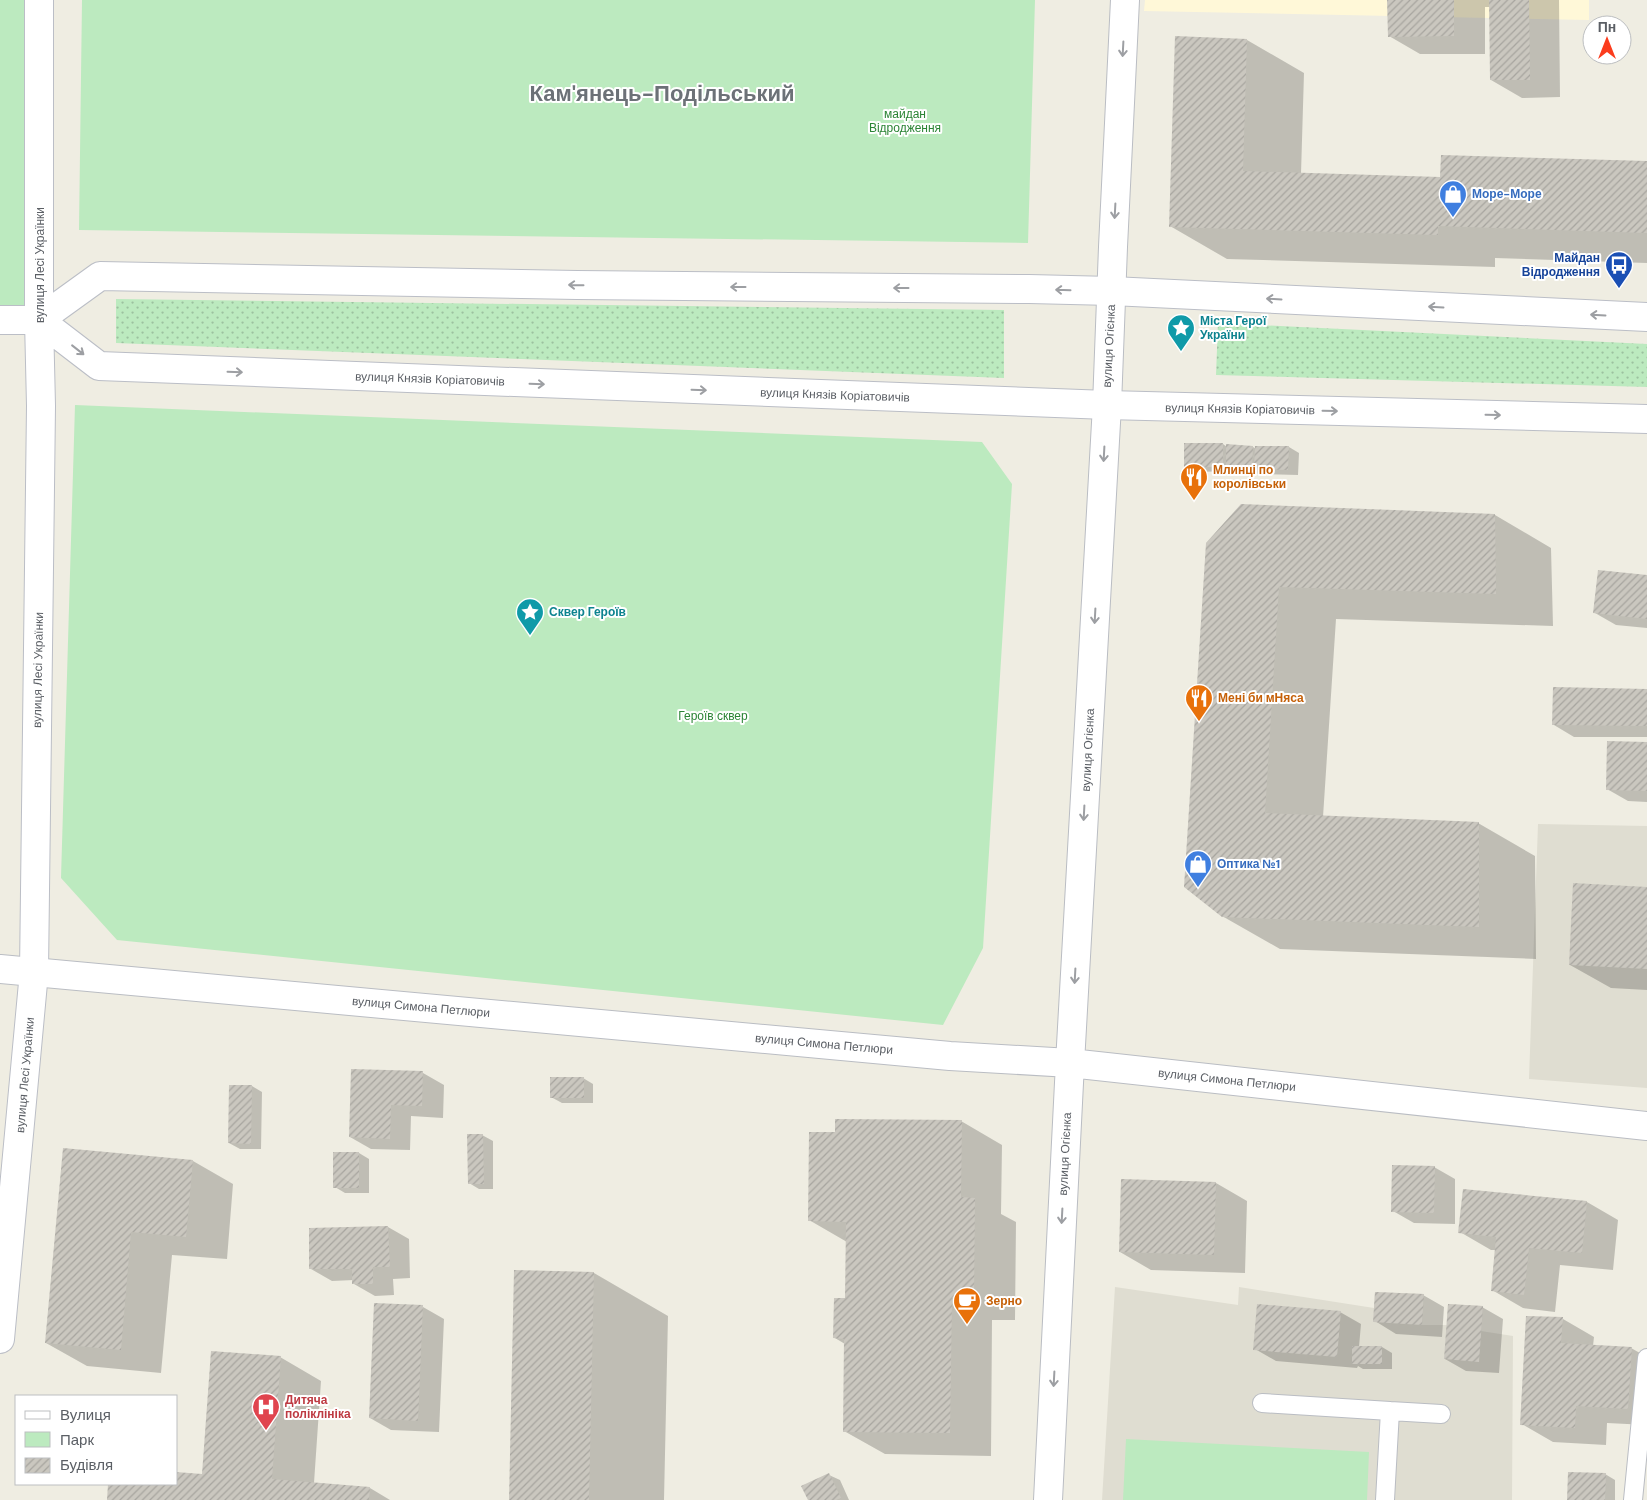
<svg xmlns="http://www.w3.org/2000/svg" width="1647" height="1500" viewBox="0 0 1647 1500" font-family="'DM Sans',sans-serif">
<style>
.commercial{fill:#fff8d8}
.education{fill:#dfddd1}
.grass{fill:url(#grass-dots)}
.park{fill:#bceabf}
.shadow{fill:#0003}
.building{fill:url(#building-hatch)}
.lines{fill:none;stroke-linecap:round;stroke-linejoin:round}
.lane-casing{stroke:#babdc3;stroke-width:20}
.street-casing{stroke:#babdc3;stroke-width:30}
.secondary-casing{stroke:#bbbec6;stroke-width:30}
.lane{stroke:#fff;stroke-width:18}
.street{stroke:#fff;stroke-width:28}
.secondary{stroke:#fff;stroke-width:28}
.oneway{stroke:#9d9fa3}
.labels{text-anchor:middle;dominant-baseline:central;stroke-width:4;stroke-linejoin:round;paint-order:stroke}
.park-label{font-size:12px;fill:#2b8435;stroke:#fff}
.shop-label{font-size:12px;font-weight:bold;fill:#366cbe;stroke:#fff;text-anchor:start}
.transit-label{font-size:12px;font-weight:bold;fill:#164399;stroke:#fff;text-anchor:end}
.street-label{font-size:12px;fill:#5b5f65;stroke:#fff}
.culture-label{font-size:12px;font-weight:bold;fill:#0d838f;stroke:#fff;text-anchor:start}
.food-label{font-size:12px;font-weight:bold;fill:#c56008;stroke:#fff;text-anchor:start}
.health-label{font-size:12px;font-weight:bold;fill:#be3a42;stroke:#fff;text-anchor:start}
.town-label{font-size:22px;font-weight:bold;fill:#6c7177;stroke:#fff}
</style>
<defs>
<pattern id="grass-dots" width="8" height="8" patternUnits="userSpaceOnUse" patternTransform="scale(1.25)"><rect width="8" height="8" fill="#bceabf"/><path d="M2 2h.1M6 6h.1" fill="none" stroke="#9cc19f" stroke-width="1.8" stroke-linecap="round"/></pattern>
<pattern id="building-hatch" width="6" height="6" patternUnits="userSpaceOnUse" patternTransform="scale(1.25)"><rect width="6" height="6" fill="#cac7bf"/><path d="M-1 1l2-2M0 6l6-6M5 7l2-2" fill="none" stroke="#a7a59f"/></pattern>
</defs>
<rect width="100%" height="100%" fill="#efede2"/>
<!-- commercial -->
<path class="commercial" d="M1145 0H1589V20L1144 11Z"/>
<!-- education -->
<path class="education" d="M1538 824 1647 826V1088L1529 1079Z
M1115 1287 1238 1305 1239 1287 1374 1308 1375 1292 1424 1294 1422 1325H1447L1448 1304 1483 1306 1481 1331 1513 1336 1512 1500H1102Z"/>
<!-- grass -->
<path class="grass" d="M116 299 1004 310V378L116 343Z
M1218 323 1647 344V387L1216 375Z"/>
<!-- park -->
<path class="park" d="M0 0H39V320H0Z
M82 0H1035L1028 243 79 230Z
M75 405 982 442 1012 484 983 948 943 1025 117 940 61 878Z
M1126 1439 1369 1452 1367 1500H1123Z"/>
<!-- shadow -->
<path class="shadow" d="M1389 0H1559L1560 97 1522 98 1491 80 1490 7H1485V54H1420L1389 36Z
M1176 38 1247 40 1304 73 1301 174 1442 178 1647 163V263L1495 258V267L1227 259 1170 226Z
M1223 444 1227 447H1253L1256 449 1289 447 1299 453 1298 475 1266 474 1262 472V474L1237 473 1233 471 1195 472 1185 466Z
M1495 515 1551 548 1553 626 1336 619 1323 817 1478 823 1535 856 1536 959 1280 949 1222 916 1207 544Z
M1647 576V628L1616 625 1595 613Z
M1647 690V737H1574L1554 725Z
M1647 744V802L1628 801 1607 789Z
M1647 888V990L1611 988 1570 965Z
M352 1070 423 1073 444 1085 443 1118 411 1116 410 1150 371 1149 350 1137Z
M583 1078 593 1084V1103H562L551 1097Z
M230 1086H252L262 1092 261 1149H240L229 1143Z
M961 1121 1002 1145 1001 1214 1016 1222 1015 1320H992L991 1456 885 1454 844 1431 845 1344 835 1338 846 1299 847 1242 809 1220 836 1133Z
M482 1135 493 1141V1189H479L469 1183Z
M64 1150 193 1161 233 1184 227 1259 172 1255 161 1373 87 1366 46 1343Z
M359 1153 369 1159V1193H345L335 1187Z
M1434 1167 1455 1179V1224L1414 1223 1393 1211Z
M1122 1180 1216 1183 1247 1201 1245 1273 1151 1270 1120 1252Z
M1464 1190 1587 1202 1618 1220 1613 1270 1560 1265 1555 1312 1523 1308 1492 1290 1496 1250H1491L1460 1232Z
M388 1227 409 1239 410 1278 393 1279 394 1295 375 1296 354 1284V1280L332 1281 311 1269Z
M515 1272 594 1273 668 1316 664 1500H510Z
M1423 1295 1444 1307 1442 1337 1396 1334 1375 1321Z
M423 1307 444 1319 439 1432 391 1430 370 1418Z
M1482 1307 1503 1319 1499 1373 1466 1371 1445 1359Z
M1340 1312 1361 1324 1359 1347H1382L1392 1353V1369H1363L1358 1366 1357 1368 1276 1361 1255 1349Z
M1563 1319 1594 1337 1593 1346 1631 1348 1647 1357V1425L1607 1423 1606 1445 1553 1442 1522 1424Z
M280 1357 321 1381 314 1483 370 1488 390 1500H108L109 1484H176L203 1475Z
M1605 1474 1615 1480V1500H1569Z
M829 1475 840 1480 849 1500H809Z"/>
<!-- building -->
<path class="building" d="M1387 0H1454V36L1388 37Z
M1489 0H1529L1530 80H1490Z
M1175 36 1247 39 1243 171 1440 177 1441 155 1647 161V233L1438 226V235L1169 227Z
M1184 443H1223V467H1184Z
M1226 444 1253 446 1252 468H1226Z
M1255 446H1289L1288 470 1254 469Z
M1241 504 1495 514 1496 594 1279 587 1265 813 1479 822V927L1222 917 1184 887 1206 543Z
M1598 570 1647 575V619L1593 613Z
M1553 687 1647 689V726L1552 725Z
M1607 741 1647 742V791L1606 790Z
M1573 883 1647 887V969L1569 965Z
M351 1069 423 1071 422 1106 391 1105 390 1139 349 1137Z
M550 1077H584V1098H550Z
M229 1085H252L251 1144 228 1143Z
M835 1119 962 1120 961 1197 975 1198 974 1298 952 1297 950 1433 843 1432 844 1339 833 1338 834 1298H845L846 1222 808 1221 809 1132H835Z
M467 1134H483L484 1184H468Z
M63 1148 193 1160 186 1237 131 1232 121 1350 45 1343Z
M333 1152H359V1188H333Z
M1392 1165 1435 1166 1434 1213 1391 1212Z
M1121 1179 1216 1182 1214 1255 1119 1252Z
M1463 1189 1587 1201 1582 1253 1529 1248 1524 1295 1491 1291 1496 1237 1458 1233Z
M388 1226 390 1267H373V1284H352V1269H309V1228Z
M514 1270 594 1272 589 1500H509Z
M1375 1292 1424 1294 1422 1325 1373 1322Z
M374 1303 423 1305 418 1421 369 1418Z
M1257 1304 1341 1311 1337 1357 1253 1350Z
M1448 1304 1483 1306 1479 1362 1444 1359Z
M1526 1316 1563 1317 1561 1343 1632 1347 1628 1409 1576 1406 1575 1428 1520 1425Z
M1352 1346H1382V1364H1352Z
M211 1351 281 1356 272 1479 370 1487 369 1500H107L108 1484H176V1472L202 1474Z
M1568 1472 1606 1473 1605 1500H1567Z
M829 1473 841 1498 836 1500H808L801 1486Z"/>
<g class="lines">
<!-- lane casing -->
<g class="lane-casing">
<path id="lane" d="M1262 1403 1390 1411
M1385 1500 1390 1411 1441 1414
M1633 1500 1647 1358"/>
</g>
<!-- street casing -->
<g class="street-casing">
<path id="street" d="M0 969 950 1056 1070 1063 1647 1126
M1048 1500 1070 1063 1107 405 1113 247 1125 0"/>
</g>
<!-- secondary casing -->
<g class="secondary-casing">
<path id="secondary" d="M0 320H39L100 276 577 285 1029 289 1112 291 1647 317
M39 320 99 366 1107 405 1647 419
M0 1339 34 972 41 406 39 320V0"/>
</g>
<!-- lane -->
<use href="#lane" class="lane"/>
<!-- street -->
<use href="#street" class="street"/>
<!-- secondary -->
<use href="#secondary" class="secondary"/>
</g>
<!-- one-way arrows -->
<defs><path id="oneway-shaft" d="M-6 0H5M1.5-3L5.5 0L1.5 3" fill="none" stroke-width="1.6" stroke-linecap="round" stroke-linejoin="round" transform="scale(1.25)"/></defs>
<g class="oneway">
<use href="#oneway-shaft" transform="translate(1123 49) rotate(93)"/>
<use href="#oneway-shaft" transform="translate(1115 211) rotate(93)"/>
<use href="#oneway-shaft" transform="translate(576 285) rotate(-179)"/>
<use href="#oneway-shaft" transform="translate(738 287) rotate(-180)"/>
<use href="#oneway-shaft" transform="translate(901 288) rotate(-180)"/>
<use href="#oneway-shaft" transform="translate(1063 290) rotate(-178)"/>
<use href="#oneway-shaft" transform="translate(1274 299) rotate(-177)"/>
<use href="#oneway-shaft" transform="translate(1436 307) rotate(-177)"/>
<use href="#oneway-shaft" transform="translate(1598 315) rotate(-177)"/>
<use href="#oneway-shaft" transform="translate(78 350) rotate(38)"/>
<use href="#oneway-shaft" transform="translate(235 372) rotate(2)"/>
<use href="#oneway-shaft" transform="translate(537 384) rotate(2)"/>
<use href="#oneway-shaft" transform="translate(699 390) rotate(2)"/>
<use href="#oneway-shaft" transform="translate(1330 411) rotate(1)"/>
<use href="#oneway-shaft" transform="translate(1493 415) rotate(1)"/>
<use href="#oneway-shaft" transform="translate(1104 454) rotate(93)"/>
<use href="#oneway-shaft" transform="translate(1095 616) rotate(93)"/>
<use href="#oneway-shaft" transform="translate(1084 813) rotate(93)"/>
<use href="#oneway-shaft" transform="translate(1075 976) rotate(93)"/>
<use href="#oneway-shaft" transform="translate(1062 1216) rotate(93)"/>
<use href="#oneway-shaft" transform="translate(1054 1379) rotate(93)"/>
</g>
<!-- icons -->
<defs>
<g id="shop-pin" transform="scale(1.4375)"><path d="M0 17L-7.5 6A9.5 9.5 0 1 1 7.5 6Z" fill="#3f7fe0" stroke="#fff"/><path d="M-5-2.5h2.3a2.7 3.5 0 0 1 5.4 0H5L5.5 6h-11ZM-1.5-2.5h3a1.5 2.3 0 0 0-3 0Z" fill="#fff"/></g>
<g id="bus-pin" transform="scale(1.4375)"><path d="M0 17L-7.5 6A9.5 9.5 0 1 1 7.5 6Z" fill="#1a4fb4" stroke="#fff"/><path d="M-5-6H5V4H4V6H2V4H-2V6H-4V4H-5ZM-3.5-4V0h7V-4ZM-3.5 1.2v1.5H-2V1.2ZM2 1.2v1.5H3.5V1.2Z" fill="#fff"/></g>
<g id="sight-pin" transform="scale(1.4375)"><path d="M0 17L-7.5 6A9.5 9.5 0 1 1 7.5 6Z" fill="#0f9aa8" stroke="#fff"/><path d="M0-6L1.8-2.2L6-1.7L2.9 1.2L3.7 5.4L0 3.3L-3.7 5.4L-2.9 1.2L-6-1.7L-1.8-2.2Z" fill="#fff"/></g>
<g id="restaurant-pin" transform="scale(1.4375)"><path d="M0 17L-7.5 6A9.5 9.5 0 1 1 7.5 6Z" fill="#e8710a" stroke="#fff"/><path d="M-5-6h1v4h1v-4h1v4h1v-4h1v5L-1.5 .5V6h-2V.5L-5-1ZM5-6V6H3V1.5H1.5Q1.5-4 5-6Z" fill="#fff"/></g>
<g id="cafe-pin" transform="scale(1.4375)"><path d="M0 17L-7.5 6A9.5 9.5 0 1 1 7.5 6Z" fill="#e8710a" stroke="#fff"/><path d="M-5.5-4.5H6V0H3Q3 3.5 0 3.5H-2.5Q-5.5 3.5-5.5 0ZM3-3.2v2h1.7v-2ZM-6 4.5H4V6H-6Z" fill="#fff"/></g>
<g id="hospital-pin" transform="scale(1.4375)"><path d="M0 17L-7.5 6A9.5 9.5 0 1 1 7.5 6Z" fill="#e0444e" stroke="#fff"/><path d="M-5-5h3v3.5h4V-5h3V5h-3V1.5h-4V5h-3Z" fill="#fff"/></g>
</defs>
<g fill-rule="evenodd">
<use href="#shop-pin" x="1453" y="194"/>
<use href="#bus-pin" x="1619" y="265"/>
<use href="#sight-pin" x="1181" y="328"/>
<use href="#restaurant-pin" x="1194" y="477"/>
<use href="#sight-pin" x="530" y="612"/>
<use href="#restaurant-pin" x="1199" y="698"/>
<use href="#shop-pin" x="1198" y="864"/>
<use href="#cafe-pin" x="967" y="1301"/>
<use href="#hospital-pin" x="266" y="1407"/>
</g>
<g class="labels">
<!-- park labels -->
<g class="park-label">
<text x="905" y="114">майдан<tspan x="905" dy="14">Відродження</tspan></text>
<text x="713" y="716">Героїв сквер</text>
</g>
<!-- shop labels -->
<g class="shop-label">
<text x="1472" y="194">Море-Море</text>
<text x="1217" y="864">Оптика №1</text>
</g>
<!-- transit labels -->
<g class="transit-label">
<text x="1600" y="258">Майдан<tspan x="1600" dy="14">Відродження</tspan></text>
</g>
<!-- street labels -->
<g class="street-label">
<text transform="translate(40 265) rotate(-90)">вулиця Лесі Українки</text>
<text transform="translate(1109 346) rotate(-87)">вулиця Огієнка</text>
<text transform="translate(430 379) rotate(2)">вулиця Князів Коріатовичів</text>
<text transform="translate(835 395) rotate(2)">вулиця Князів Коріатовичів</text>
<text transform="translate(1240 409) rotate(1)">вулиця Князів Коріатовичів</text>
<text transform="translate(38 670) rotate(-89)">вулиця Лесі Українки</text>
<text transform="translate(1088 750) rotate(-87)">вулиця Огієнка</text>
<text transform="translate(421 1007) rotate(5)">вулиця Симона Петлюри</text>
<text transform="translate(824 1044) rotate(5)">вулиця Симона Петлюри</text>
<text transform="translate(25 1075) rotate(-85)">вулиця Лесі Українки</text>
<text transform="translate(1227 1080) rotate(6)">вулиця Симона Петлюри</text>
<text transform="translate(1065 1154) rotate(-87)">вулиця Огієнка</text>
</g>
<!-- culture labels -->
<g class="culture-label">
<text x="1200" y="321">Міста Герої<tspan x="1200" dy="14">України</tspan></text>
<text x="549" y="612">Сквер Героїв</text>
</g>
<!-- food labels -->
<g class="food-label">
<text x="1213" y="470">Млинці по<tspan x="1213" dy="14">королівськи</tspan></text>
<text x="1218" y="698">Мені би мНяса</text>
<text x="986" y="1301">Зерно</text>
</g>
<!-- health labels -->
<g class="health-label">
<text x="285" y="1400">Дитяча<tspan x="285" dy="14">поліклініка</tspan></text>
</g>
<!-- town labels -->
<g class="town-label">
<text x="662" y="93">Кам'янець-Подільський</text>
</g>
</g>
<!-- legend -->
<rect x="15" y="1395" width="162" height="90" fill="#ffffff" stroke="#bdbfc1"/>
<rect x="25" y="1411" width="25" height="8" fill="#ffffff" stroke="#bdbfc1"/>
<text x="60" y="1420" font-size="15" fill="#5b5f65">Вулиця</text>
<rect x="25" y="1432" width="25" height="15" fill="#bceabf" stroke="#bdbfc1"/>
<text x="60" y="1445" font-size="15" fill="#5b5f65">Парк</text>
<rect x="25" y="1458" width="25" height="15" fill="url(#building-hatch)" stroke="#bdbfc1"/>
<text x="60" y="1470" font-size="15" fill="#5b5f65">Будівля</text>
<!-- north arrow -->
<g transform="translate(1607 40)"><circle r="24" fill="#ffffff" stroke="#bdbfc1"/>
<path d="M0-4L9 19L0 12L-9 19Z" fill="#fb3c1d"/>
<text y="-8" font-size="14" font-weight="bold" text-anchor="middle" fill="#5b5f65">Пн</text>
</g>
</svg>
